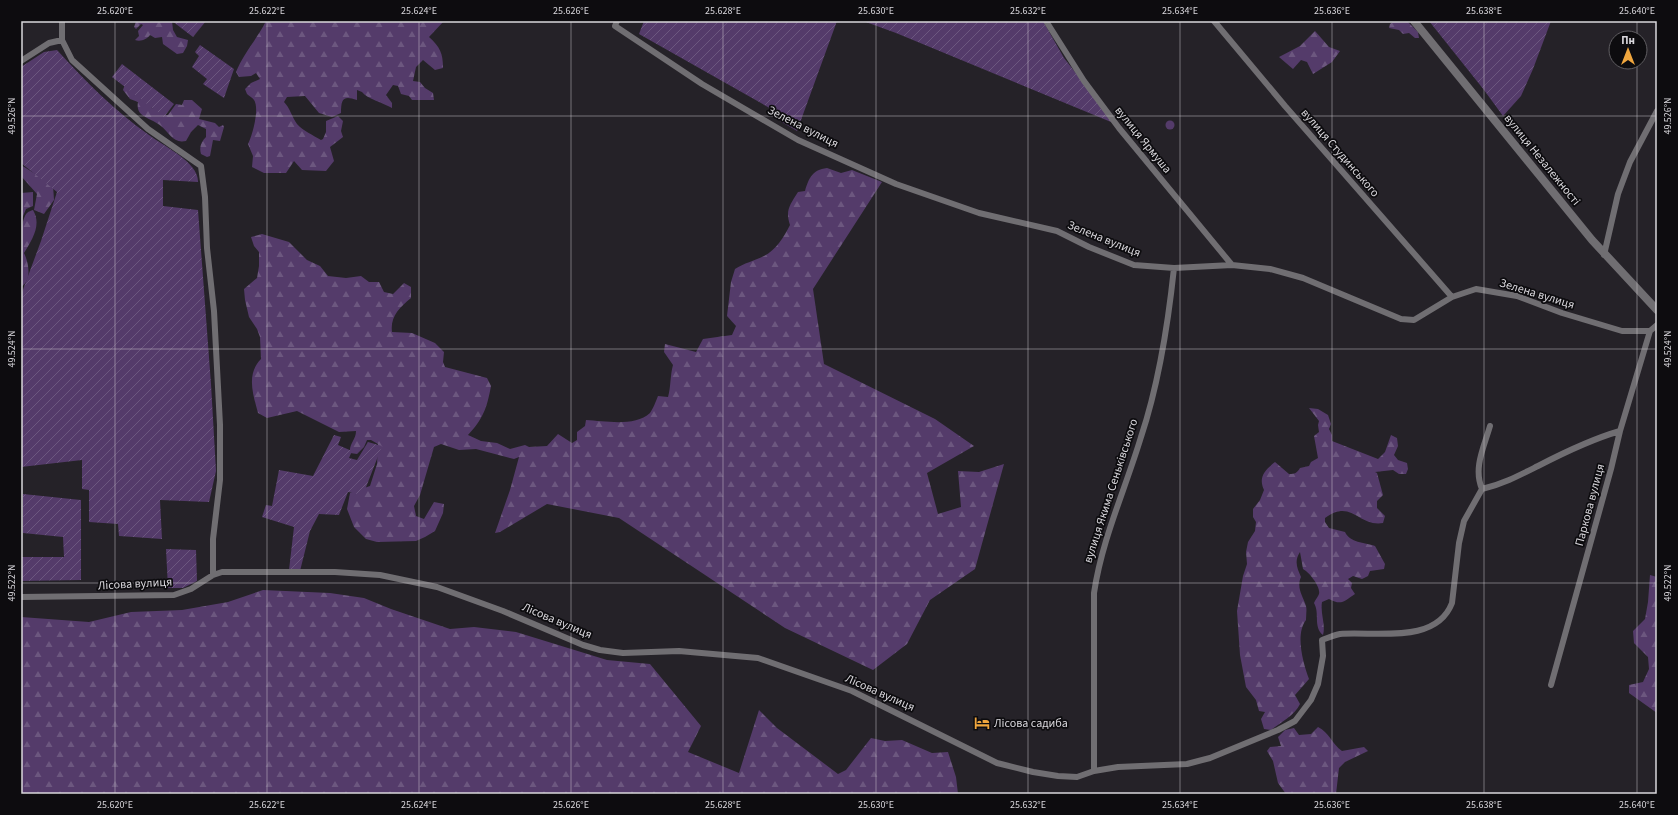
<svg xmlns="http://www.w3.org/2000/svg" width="1678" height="815" viewBox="0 0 1678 815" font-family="'Source Sans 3',sans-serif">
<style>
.grass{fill:url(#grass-tufts)}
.forest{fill:url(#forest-firs)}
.garden{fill:url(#garden-furrows)}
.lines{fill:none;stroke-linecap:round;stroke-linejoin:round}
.minor{stroke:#706e72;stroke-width:6}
.tertiary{stroke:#706e72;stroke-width:8}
.ticks{fill:none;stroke:#d9d7dc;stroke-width:1;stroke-opacity:0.45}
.labels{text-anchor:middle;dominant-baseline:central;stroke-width:3.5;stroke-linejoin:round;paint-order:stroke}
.street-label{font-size:12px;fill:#d9d7dc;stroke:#0d0c0f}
.poi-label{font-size:12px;fill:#d9d7dc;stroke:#0d0c0f;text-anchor:start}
.neatline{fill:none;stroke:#d9d7dc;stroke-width:1.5}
.ticks-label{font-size:10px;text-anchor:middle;fill:#d9d7dc}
</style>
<defs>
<pattern id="grass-tufts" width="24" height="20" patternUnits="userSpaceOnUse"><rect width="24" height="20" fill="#543b6a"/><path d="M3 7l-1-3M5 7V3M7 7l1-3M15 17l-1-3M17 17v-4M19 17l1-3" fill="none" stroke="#6c577f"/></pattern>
<pattern id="forest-firs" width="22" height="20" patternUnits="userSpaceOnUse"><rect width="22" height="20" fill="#543b6a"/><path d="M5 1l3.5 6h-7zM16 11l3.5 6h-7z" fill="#6c577f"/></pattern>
<pattern id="garden-furrows" width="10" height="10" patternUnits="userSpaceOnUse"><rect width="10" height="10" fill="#543b6a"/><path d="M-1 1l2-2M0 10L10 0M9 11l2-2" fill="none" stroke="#6c577f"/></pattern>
</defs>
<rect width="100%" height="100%" fill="#252228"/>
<!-- grass -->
<path class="grass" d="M1165.5 125a4.5 4.5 0 1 1 9 0a4.5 4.5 0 1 1-9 0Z"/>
<!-- forest -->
<path class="forest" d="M136 21H172L173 30 177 37 188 40 187 46 183 53 177 54 163 44 162 37 155 38 150 35C147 39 141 42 135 40L139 36 138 31 143 25 141 24 136 29 134 27Z
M266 21H456L443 22 429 37C440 47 443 53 443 68L435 70 423 60 416 67 413 81 420 82 425 88 433 93 434 100H412L409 96 401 94 398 86 393 85 386 95 392 103V108C384 103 367 99 362 92L357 90V100C343 95 341 99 341 113L332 117 319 113 305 96 287 97 284 102C290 108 292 117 297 124 303 131 313 135 321 140L323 139 326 132V121L338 116 343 121 341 131 343 137 330 147 334 161 326 171 302 170 294 161 286 173H264L252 167 253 156 248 144C252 136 260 109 254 100 253 98 249 96 247 94L245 89 251 83 260 79 256 73 251 76 239 77 236 72C243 54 257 39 266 21Z
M1394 21H1407L1418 32 1419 38H1415L1409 33 1403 34 1399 30 1389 28 1390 24Z
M1315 31 1329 47 1340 51 1332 62 1313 74 1307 62 1301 60 1293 69 1279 57 1300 46Z
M125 84 149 99 152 108 160 110 164 115H168L176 104 182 105 184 100H192L202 109 199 119 215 123 219 127 223 125 224 127 220 141 213 140 210 156 207 157 201 154C199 147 201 142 206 137V129L198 125 191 132 186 141C173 144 169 132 161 126 155 121 147 119 141 114 138 111 137 107 138 102L130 99 123 90Z
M21 165 53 185 54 200 44 214 34 210 37 194 21 176Z
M827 168 841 173 852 170 882 182 813 289 824 364 935 419 974 446 927 473 938 514 961 507 958 471 979 472 1004 464 975 569 930 600 907 644 873 670 785 628 619 518 547 504 500 532 495 533 510 490 519 457 514 459 476 449 459 450 441 444 434 447 420 495 414 506 416 516 424 519 434 502 444 504 443 513 435 531 425 537 416 541 377 542 366 539 354 527 347 509 350 493 370 486 377 464 378 444 371 440H367L364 447 357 454 350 453C349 443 356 440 356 431L339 432 297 411 267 418 258 413C253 394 246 374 261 359L260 337 257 329 249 317 245 300 244 289 257 278 259 266V252L254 246 251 237 262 234 289 242 307 260 320 266 328 276 346 278 361 276 369 282H379L384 292 393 294 404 283 411 287V298C399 308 390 317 392 332L412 333 435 343 444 352 443 362 445 367 487 378 491 386C487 408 483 419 468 435L481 441 497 443 510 449 525 445 529 447 547 446 558 434 572 443 577 440V432L585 426 586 420C605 421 635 427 650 413 653 409 656 401 658 396L668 397C671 386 670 376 673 365L664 352 665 344 696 352 703 339 732 335 736 326 727 316 731 282 735 269C744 263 754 261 764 256 776 250 784 237 790 225 785 210 790 205 798 192L805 191C809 178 812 170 827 168Z
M33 192V206L26 209 21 221V193Z
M33 210C42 225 32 240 24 253 28 261 33 280 21 287 21 273 18 221 27 213 29 211 31 211 33 210Z
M1309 408 1318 409 1328 415 1331 424 1329 429 1332 435V441L1378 459 1385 452 1391 435 1397 438 1398 446 1394 455 1398 460 1407 463 1408 469 1406 474H1399L1393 470 1375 472 1377 473 1383 495 1377 501V508L1385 516 1383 523C1358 527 1352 498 1325 518V522L1329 528 1345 532C1350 543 1364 542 1375 546L1385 564 1384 569 1370 571 1368 576 1362 579 1353 576 1348 579 1352 583 1351 588 1355 594C1344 601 1342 606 1329 599L1322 602C1320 613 1326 625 1323 635 1313 627 1320 613 1314 603 1315 600 1318 597 1319 594 1321 587 1309 572 1303 569L1300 552C1294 561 1297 568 1301 577 1296 588 1303 596 1306 606 1307 610 1306 615 1306 620 1295 634 1303 663 1309 679L1295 695 1300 704C1295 715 1280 723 1271 730L1264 729 1261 719 1265 712 1259 711 1256 700 1246 687 1240 655 1237 611 1243 576 1247 564 1246 552 1248 542 1255 531 1256 522 1253 517V509L1260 500 1264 490C1258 477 1265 470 1275 462L1289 474C1295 474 1297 473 1300 468L1309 466 1311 462 1318 458 1314 436 1319 432 1318 425 1319 421Z
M1650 575 1657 577V713L1629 693V685L1643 682 1649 669 1648 657 1634 643 1633 631 1645 619 1648 602Z
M263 590 330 593 364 598 391 609 450 629 474 627 516 632 607 660 650 664 701 726 688 752 739 773 759 710 777 728 838 774 846 770 871 738 885 741 902 740 932 753 948 752 956 777 958 794H21V617L89 622 131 612 182 610 228 602Z
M1318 727C1329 732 1332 744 1342 751L1364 747 1368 751 1345 762 1339 768 1336 794H1286L1278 783 1273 761 1267 751 1270 747 1281 746 1278 737 1285 730 1294 728 1299 735 1311 734Z"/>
<!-- garden -->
<path class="garden" d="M172 21H206L193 37Z
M644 21H837L797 131 780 121 782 115 639 34Z
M863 21H1043L1064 58 1112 119 1111 122 896 33Z
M1429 21H1551L1533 69 1521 96 1503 116 1484 90Z
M200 45 234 69 224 98 203 84 207 79 192 67 199 56 195 52Z
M57 50C85 81 115 111 149 135 163 146 199 162 198 182L163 180V206L198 210 211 384 216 471 209 502 160 500 162 539 119 536 118 524 89 522V490L82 489V460L21 467V295L41 241 57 192 21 163V67L44 52Z
M122 64 174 104 164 117 112 77Z
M334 435 341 437 338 445 352 451 349 458 357 460 368 442 382 446 363 495 348 492 339 515 319 514 310 531 300 571 289 570 294 527 262 517 266 505 272 506 279 470 313 476Z
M23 494 81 500V580L21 581V557H64L63 537 23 533Z
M166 549 196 550 197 581 183 588H168Z"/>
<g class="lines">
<!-- minor -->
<path class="minor" d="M62 21V40L72 60 148 129 201 166 205 197 207 248 214 311 220 425V480L213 539V575
M617 21 615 26 702 84 798 140 896 184 979 213 1057 231 1089 247 1134 265 1174 268 1232 265 1270 269 1303 278 1401 319 1414 320 1452 297 1476 289 1517 296 1562 313 1622 331H1650L1657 325
M1046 21 1084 81 1119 128 1232 265
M1214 21 1285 106 1452 297
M21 61 49 43 62 40
M1604 255 1618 194 1630 162 1657 111
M1482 489C1473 468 1484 447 1490 426
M21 597 174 595 191 589 213 575 222 572H335L380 575 437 587 503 611 583 645 600 650 623 653 679 651 758 658 852 691 997 763 1033 772 1058 776 1077 777 1094 771 1118 767 1187 764 1210 758 1278 730 1295 721 1311 700 1318 684 1323 656 1322 640C1328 638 1334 635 1340 634 1375 631 1436 645 1452 603L1459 543 1464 521 1482 489C1503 484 1520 475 1538 466 1565 452 1592 439 1620 431
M1551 685 1611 469 1620 431 1650 331
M1094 771V593C1102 539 1125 490 1141 437 1159 383 1168 325 1174 268"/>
<!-- tertiary -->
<path class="tertiary" d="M1414 21 1592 240 1657 310"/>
</g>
<!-- ticks -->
<path class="ticks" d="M115 21V794M267 21V794M419 21V794M571 21V794M723 21V794M876 21V794M1028 21V794M1180 21V794M1332 21V794M1484 21V794M1637 21V38M1637 62V794M21 116H1657M21 349H1657M21 583H1657"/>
<!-- icons -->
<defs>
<g id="hotel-bare" transform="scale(1.2)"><path d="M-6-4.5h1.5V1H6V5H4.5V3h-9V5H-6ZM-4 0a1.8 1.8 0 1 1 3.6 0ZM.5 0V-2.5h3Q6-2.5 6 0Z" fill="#f0a63e" stroke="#0d0c0f" stroke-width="2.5" paint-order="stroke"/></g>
</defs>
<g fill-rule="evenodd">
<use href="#hotel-bare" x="982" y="723"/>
</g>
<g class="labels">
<!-- street labels -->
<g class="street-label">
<text transform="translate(803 127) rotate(27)">Зелена вулиця</text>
<text transform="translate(1143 140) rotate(51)">вулиця Ярмуша</text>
<text transform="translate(1340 153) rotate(49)">вулиця Студинського</text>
<text transform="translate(1542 160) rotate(51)">вулиця Незалежності</text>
<text transform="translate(1104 239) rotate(22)">Зелена вулиця</text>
<text transform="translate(1537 294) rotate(17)">Зелена вулиця</text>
<text transform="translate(1111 491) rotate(-72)">вулиця Якима Сеньківського</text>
<text transform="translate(1590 505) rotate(-75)">Паркова вулиця</text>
<text transform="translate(135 584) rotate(-3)">Лісова вулиця</text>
<text transform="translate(557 621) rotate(23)">Лісова вулиця</text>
<text transform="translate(880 693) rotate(24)">Лісова вулиця</text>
</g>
<!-- poi labels -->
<g class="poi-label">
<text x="994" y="723">Лісова садиба</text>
</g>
</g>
<!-- border -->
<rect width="1678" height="815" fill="none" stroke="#0d0c0f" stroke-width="44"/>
<!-- north arrow -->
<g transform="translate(1628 50)"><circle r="19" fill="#0d0c0f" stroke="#5f5d61"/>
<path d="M0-3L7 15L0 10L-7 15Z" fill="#f0a63e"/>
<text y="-6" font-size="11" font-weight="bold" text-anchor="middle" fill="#d9d7dc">Пн</text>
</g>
<rect x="22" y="22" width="1634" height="771" class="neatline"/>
<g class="ticks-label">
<text x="115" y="14">25.620°E</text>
<text x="267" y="14">25.622°E</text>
<text x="419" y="14">25.624°E</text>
<text x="571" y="14">25.626°E</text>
<text x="723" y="14">25.628°E</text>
<text x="876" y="14">25.630°E</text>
<text x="1028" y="14">25.632°E</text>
<text x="1180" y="14">25.634°E</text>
<text x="1332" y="14">25.636°E</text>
<text x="1484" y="14">25.638°E</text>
<text x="1637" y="14">25.640°E</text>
<text transform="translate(11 116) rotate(-90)" y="4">49.526°N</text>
<text transform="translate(1667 116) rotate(-90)" y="4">49.526°N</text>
<text transform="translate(11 349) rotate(-90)" y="4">49.524°N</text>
<text transform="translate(1667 349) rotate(-90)" y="4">49.524°N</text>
<text transform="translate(11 583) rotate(-90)" y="4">49.522°N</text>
<text transform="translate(1667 583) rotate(-90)" y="4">49.522°N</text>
<text x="115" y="808">25.620°E</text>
<text x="267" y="808">25.622°E</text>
<text x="419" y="808">25.624°E</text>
<text x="571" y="808">25.626°E</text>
<text x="723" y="808">25.628°E</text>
<text x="876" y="808">25.630°E</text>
<text x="1028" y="808">25.632°E</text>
<text x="1180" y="808">25.634°E</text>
<text x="1332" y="808">25.636°E</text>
<text x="1484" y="808">25.638°E</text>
<text x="1637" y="808">25.640°E</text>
</g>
</svg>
